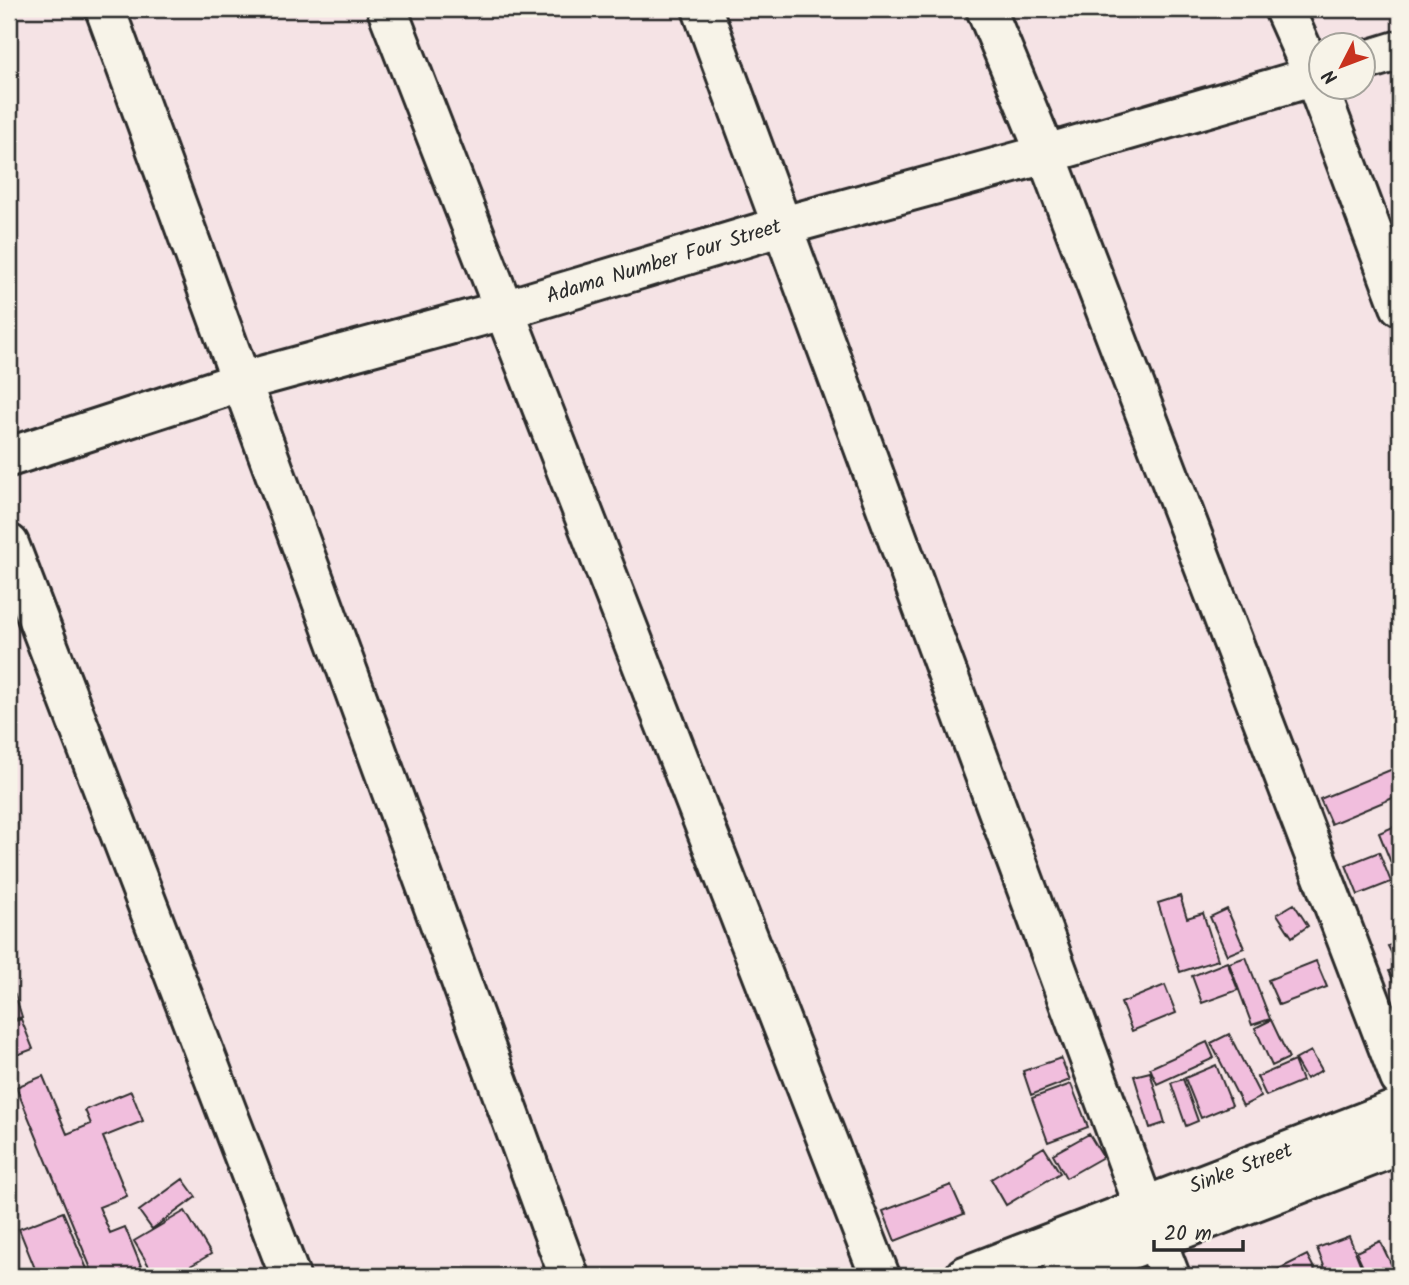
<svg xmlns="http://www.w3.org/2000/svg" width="1409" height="1285" viewBox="0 0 1409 1285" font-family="Kalam,sans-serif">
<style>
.building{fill:#f1bedd;stroke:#2b2b2b;stroke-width:2}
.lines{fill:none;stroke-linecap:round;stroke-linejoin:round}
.minor-casing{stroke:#2b2b2b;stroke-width:44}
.minor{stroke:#f7f3e8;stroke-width:38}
.labels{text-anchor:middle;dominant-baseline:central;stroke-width:7;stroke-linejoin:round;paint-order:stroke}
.street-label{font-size:21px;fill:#2b2b2b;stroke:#f7f3e8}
</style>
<rect width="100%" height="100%" fill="#f5e3e5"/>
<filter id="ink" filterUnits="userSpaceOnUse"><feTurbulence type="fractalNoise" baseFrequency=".0143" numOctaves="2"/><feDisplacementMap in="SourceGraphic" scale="14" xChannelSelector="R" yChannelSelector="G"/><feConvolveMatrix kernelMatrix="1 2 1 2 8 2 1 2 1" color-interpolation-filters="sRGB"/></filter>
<g filter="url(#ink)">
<!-- building -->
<path class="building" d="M1400 766V795L1331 824 1320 799Z
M1400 824V873L1396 875 1379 833Z
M1379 852 1391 882 1358 895 1346 865Z
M1180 896 1187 918 1203 913 1218 960 1180 972 1158 903Z
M1294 904 1308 926 1292 937 1277 914Z
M1227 909 1244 948 1227 955 1210 917Z
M1400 941V963L1397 964 1388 946Z
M1246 957 1270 1019 1252 1025 1229 963Z
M1316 961 1327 987 1279 1005 1268 980Z
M1227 962 1238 990 1202 1003 1192 976Z
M1400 966V989L1398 991 1389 971Z
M1165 985 1176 1013 1132 1031 1121 1003Z
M15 994 22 1017 9 1021V996Z
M21 1019 33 1049 9 1058V1023Z
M1271 1020 1289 1058 1272 1066 1255 1028Z
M1229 1034 1261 1097 1243 1106 1211 1043Z
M1207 1042 1214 1058 1157 1084 1150 1068Z
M1311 1051 1322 1070 1306 1079 1295 1060Z
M1061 1058 1070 1080 1031 1095 1023 1071Z
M1294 1061 1302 1081 1266 1096 1257 1077Z
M1216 1065 1232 1105 1201 1118 1185 1078Z
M1150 1072 1165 1123 1150 1128 1134 1076Z
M43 1076 67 1134 91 1124 85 1110 131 1091 143 1121 103 1137 127 1196 99 1207 110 1233 125 1227 145 1276H94L16 1087Z
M1183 1079 1198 1121 1186 1126 1171 1083Z
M1071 1084 1088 1127 1048 1142 1032 1098Z
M1089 1134 1103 1157 1066 1178 1053 1154Z
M1044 1147 1060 1173 1006 1205 991 1179Z
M183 1179 196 1197 152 1229 139 1211Z
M951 1185 964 1214 895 1241 883 1211Z
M185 1211 211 1254 173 1276H155L134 1241Z
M63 1212 90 1276H38L19 1229Z
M1349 1236 1365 1276H1328L1317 1248Z
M1380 1241 1396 1274 1391 1276H1367L1356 1252Z
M1307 1255 1318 1276H1265Z"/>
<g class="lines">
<!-- minor casing -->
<g class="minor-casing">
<path id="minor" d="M105 9 569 1276
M387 9 880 1276
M702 9 1144 1206
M986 9 1046 154 1400 1078
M1284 9 1314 76 1400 306
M1364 61 1400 50
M9 457 243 381 504 310 783 226 1046 154 1322 74
M9 544 290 1276
M1156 1239 1170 1276
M965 1276 1400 1108
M1061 1276 1400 1145"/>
</g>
<!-- minor -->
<use href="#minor" class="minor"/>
</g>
</g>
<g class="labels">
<!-- street labels -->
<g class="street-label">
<text transform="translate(664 262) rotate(-17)">Adama Number Four Street</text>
<text transform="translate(1241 1169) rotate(-21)">Sinke Street</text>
</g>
</g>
<!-- margin -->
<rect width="1409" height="1285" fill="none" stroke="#f7f3e8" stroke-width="35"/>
<rect x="18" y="18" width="1374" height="1250" fill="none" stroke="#2b2b2b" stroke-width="2.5" filter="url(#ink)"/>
<!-- north arrow -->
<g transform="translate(1342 66) rotate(228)"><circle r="33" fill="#f7f3e8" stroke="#a5a39c" stroke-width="2"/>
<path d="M0-5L12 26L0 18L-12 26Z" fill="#c8321e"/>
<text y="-10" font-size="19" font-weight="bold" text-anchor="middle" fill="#2b2b2b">N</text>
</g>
<!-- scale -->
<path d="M1154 1240v10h89v-10" fill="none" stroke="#2b2b2b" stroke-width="3.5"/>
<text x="1164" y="1240" font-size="21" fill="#2b2b2b" stroke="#f7f3e8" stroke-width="5" paint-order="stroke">20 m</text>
</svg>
